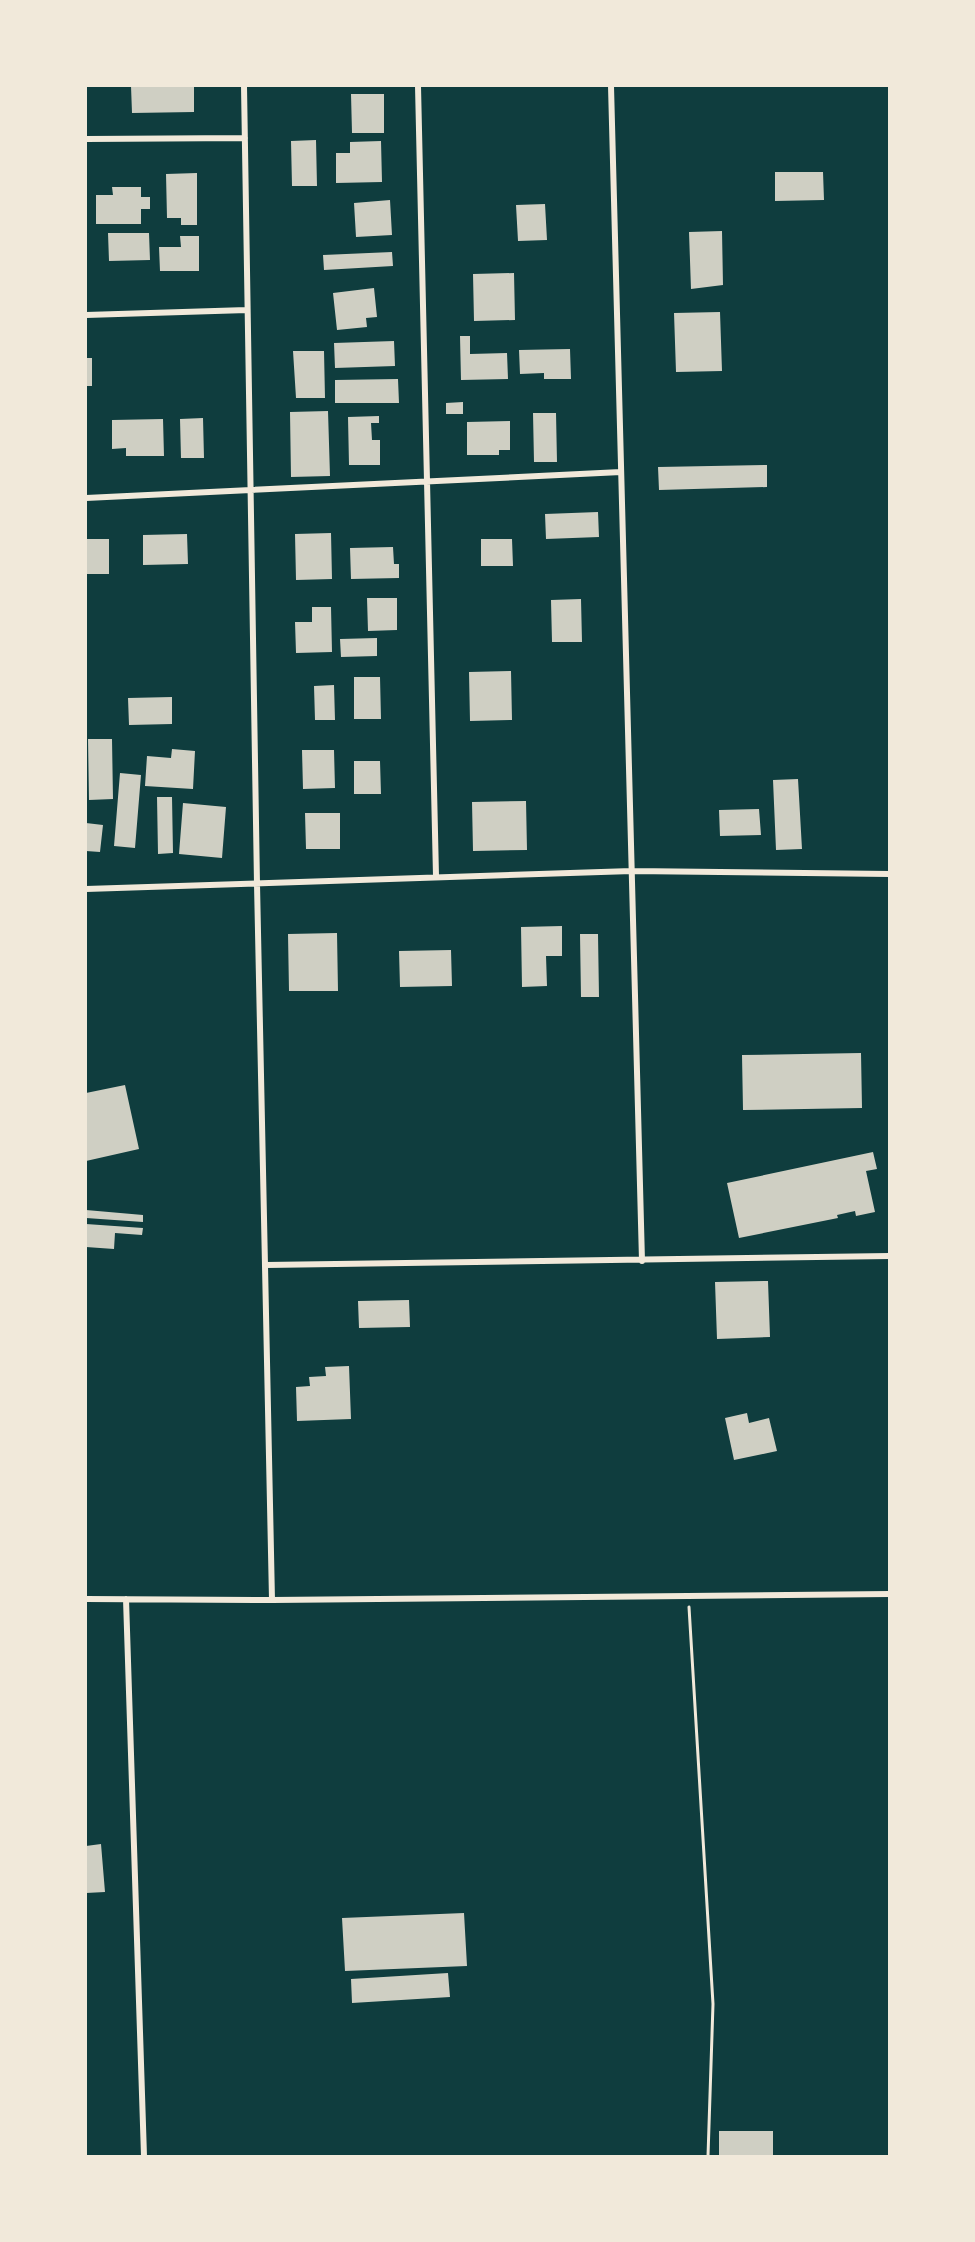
<svg xmlns="http://www.w3.org/2000/svg" width="975" height="2242" viewBox="0 0 975 2242" font-family="'Public Sans',sans-serif">
<style>
.building{fill:#cfcfc3}
.lines{fill:none;stroke-linecap:round;stroke-linejoin:round}
.path{stroke:#f1e9da;stroke-width:3}
.minor{stroke:#f1e9da;stroke-width:6}
</style>
<rect width="100%" height="100%" fill="#0f3d3e"/>
<!-- building -->
<path class="building" d="M131 86H194V112L132 113Z
M351 94H384V133H352Z
M316 140 317 186H292L291 141Z
M381 141 382 182 336 183V153H350V142Z
M775 172H823L824 200 775 201Z
M197 173V225H181V218H167L166 174Z
M112 187H141V197H150V209H141V224H96V195H113Z
M390 200 392 235 356 237 354 203Z
M545 204 547 240 518 241 516 205Z
M722 231 723 285 691 289 689 232Z
M108 233H149L150 260 109 261Z
M180 236H199V271H160L159 247H181Z
M392 252 393 266 324 270 323 255Z
M514 273 515 320 474 321 473 274Z
M374 288 377 317 366 318 367 327 337 330 333 293Z
M720 312 722 371 676 372 674 313Z
M460 336H470V354L507 353 508 379 461 380Z
M394 341 395 366 335 368 334 343Z
M570 349 571 379H544V373L520 374 519 350Z
M293 351H324L325 398H296Z
M86 358H92V386H86Z
M398 379 399 403H335V380Z
M463 402V414H446V403Z
M328 411 330 476 291 477 290 412Z
M533 413H556L557 462H534Z
M379 416V423H371L372 440H380V465H349L348 417Z
M203 418 204 458H181L180 419Z
M163 419 164 456H126V448L112 449V420Z
M510 421V450H499V455H467V422Z
M767 465V487L659 490 658 467Z
M598 512 599 537 546 539 545 514Z
M331 533 332 579 296 580 295 534Z
M187 534 188 564 143 565V535Z
M86 539H109V574H86Z
M481 539H512L513 566H481Z
M393 547 394 564H399V578L351 579 350 548Z
M367 598H397V630L368 631Z
M581 599 582 642H552L551 600Z
M312 607H331L332 652 296 653 295 622H312Z
M377 638V656L341 657 340 639Z
M511 671 512 720 470 721 469 672Z
M354 677H380L381 719H354Z
M334 685 335 720H315L314 686Z
M172 697V724L129 725 128 698Z
M88 739H112L113 799 89 800Z
M172 749 195 751 193 789 145 786 147 756 171 758Z
M302 750H334L335 788 303 789Z
M354 761H380L381 794H354Z
M120 773 141 775 135 848 114 846Z
M798 779 802 849 776 850 773 780Z
M157 797H172L173 853 158 854Z
M526 801 527 850 473 851 472 802Z
M183 803 226 807 222 858 179 854Z
M759 809 761 835 720 836 719 810Z
M305 813H340V849H306Z
M86 823 103 825 100 852 86 851Z
M562 926V956H546L547 986 522 987 521 927Z
M337 933 338 991H289L288 934Z
M580 934H598L599 997H581Z
M451 950 452 986 400 987 399 951Z
M861 1053 862 1108 743 1110 742 1055Z
M125 1085 139 1149 86 1161V1093Z
M873 1152 877 1169 866 1171 875 1212 856 1216 855 1211 837 1215 838 1218 739 1238 727 1183Z
M86 1210 143 1215V1222L86 1218Z
M86 1224 143 1228 142 1235 115 1233 114 1249 86 1247Z
M768 1281 770 1337 717 1339 715 1282Z
M409 1300 410 1327 359 1328 358 1301Z
M349 1366 351 1419 297 1421 296 1387 310 1386 309 1377 326 1376 325 1367Z
M747 1413 749 1423 769 1418 777 1451 734 1460 725 1418Z
M101 1844 105 1892 86 1893V1846Z
M464 1913 467 1966 345 1971 342 1918Z
M448 1973 450 1997 352 2003 351 1979Z
M719 2131H773V2156H719Z"/>
<g class="lines">
<!-- path -->
<path class="path" d="M689 1607 713 2004 708 2156"/>
<!-- minor -->
<path class="minor" d="M244 86 257 884 272 1600
M418 86 436 876
M611 86 642 1261
M86 139 245 138
M86 315 247 310
M86 498 621 472
M86 889 632 871 890 874
M266 1265 890 1256
M86 1599 272 1600 890 1594
M126 1599 144 2156"/>
</g>
<!-- border -->
<rect width="975" height="2242" fill="none" stroke="#f1e9da" stroke-width="174"/>
</svg>
